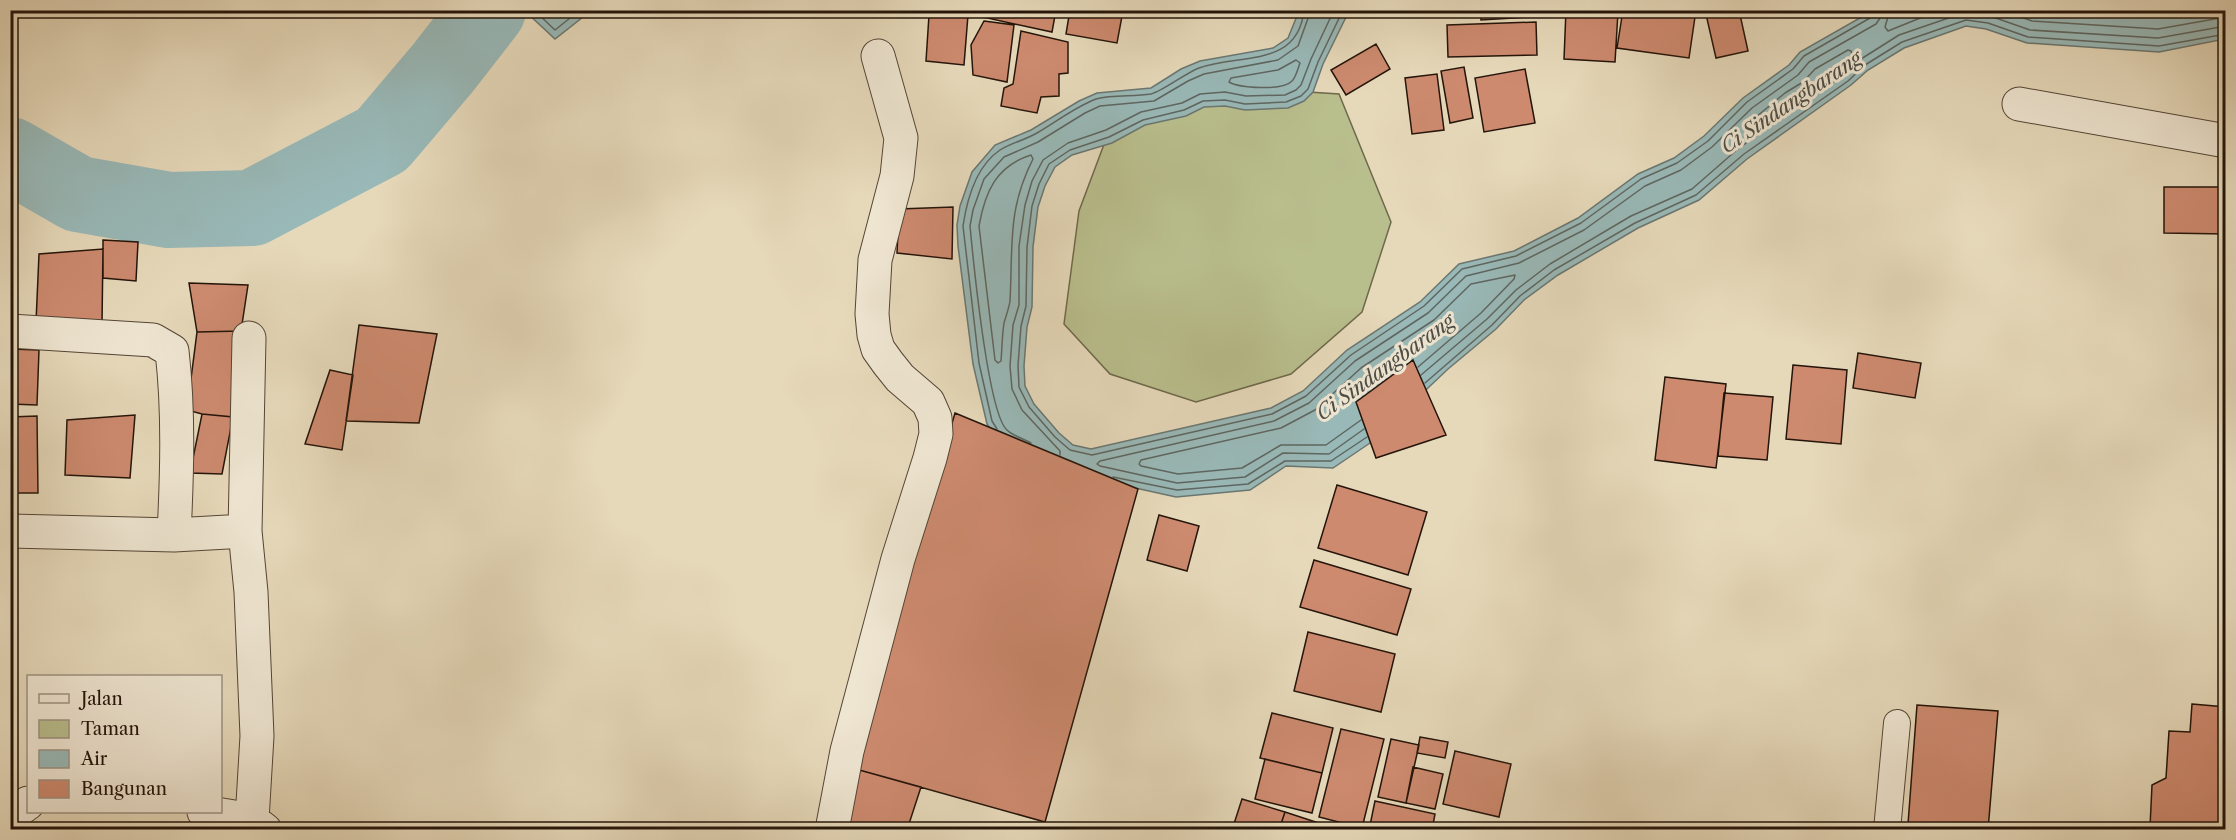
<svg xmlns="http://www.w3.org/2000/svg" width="2236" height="840" viewBox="0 0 2236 840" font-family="'Libre Caslon Text',serif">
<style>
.green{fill:#b9be8d;stroke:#6e694c;stroke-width:1.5}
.water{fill:#99b9b8;stroke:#6a7772;stroke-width:1.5}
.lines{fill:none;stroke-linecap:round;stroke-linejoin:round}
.shore{stroke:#5e6661;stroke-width:1.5}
.river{stroke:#99b9b8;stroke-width:76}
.building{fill:#cd8a6f;stroke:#24140a;stroke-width:1.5}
.lane-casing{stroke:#544536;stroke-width:28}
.street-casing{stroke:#544536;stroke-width:35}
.lane{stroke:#efe6d2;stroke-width:26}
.street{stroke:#efe6d2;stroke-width:33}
.labels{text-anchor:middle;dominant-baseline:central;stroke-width:6;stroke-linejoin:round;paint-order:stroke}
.water-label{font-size:20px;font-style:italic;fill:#4d4e47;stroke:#efe6d2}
</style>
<rect width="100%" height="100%" fill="#e6d9ba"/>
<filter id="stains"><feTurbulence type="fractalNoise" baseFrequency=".00333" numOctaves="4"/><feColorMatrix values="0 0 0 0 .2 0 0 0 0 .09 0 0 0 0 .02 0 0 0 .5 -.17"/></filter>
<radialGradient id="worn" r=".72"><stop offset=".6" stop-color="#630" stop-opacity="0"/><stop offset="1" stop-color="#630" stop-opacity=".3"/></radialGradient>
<!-- green -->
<path class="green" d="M1214 86 1339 94 1391 222 1362 312 1291 374 1196 402 1110 374 1064 324 1079 211 1106 139Z"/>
<!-- water -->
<path class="water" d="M525 11H587L583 17 555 39Z
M1299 11H1349L1323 64 1313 92 1304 101 1288 108 1245 110 1225 106 1204 107 1186 116 1145 125 1112 143 1072 155 1055 167 1045 186 1038 207 1033 247 1032 307 1027 327 1024 366 1025 386 1034 404 1059 433 1073 445 1091 449 1271 408 1303 391 1347 350 1420 302 1459 264 1514 251 1578 218 1638 174 1674 158 1704 136 1743 98 1789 65 1800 52 1872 11H2225V39L2159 52 2027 43 1986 29 1966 26 1904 48 1868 70 1851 85 1747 159 1699 200 1638 228 1558 275 1524 300 1496 329 1448 369 1370 443 1333 468 1286 466 1250 490 1176 497 1054 470 997 440 987 424 973 364 958 246 957 225 960 206 972 172 995 145 1031 130 1079 101 1097 93 1151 88 1181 69 1200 61 1273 48 1288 38Z"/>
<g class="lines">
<!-- shore -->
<path class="shore" d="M534 10 555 30 580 10
M1343 10 1318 62 1308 89 1301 96 1286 102 1245 104 1225 100 1203 101 1184 110 1143 120 1109 137 1070 150 1049 164 1039 184 1032 206 1027 247 1026 306 1021 326 1018 365 1019 387 1029 407 1055 437 1070 450 1092 455 1272 414 1306 396 1351 355 1424 306 1462 269 1516 256 1581 223 1641 179 1677 163 1708 141 1747 102 1793 69 1804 56 1870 18 1874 10
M1890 10 1885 27 1888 31 1940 10
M2002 10 2032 21 2158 29 2226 17
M1848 50 1851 51 1852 55 1837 68 1755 126H1751L1750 122 1785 93 1803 82 1815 69Z
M1296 60 1300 63C1298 68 1296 77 1292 81 1283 91 1239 88 1229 82L1231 78 1278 70Z
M1031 155 1033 159C1007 210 1013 246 1010 301 1009 308 1006 316 1004 323 1002 336 1002 349 1001 361L998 363 995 360 979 226C985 192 996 166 1031 155Z
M1421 375 1487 319 1516 290 1550 264 1631 216 1692 189 1739 148 1843 75 1861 59 1899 35 1966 12 1990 16 2030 30 2158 38 2226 26
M1425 383 1492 325 1520 296 1554 270 1635 223 1696 195 1744 154 1848 81 1865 65 1902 42 1966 20 1988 23 2028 37 2159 46 2226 34
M1361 420 1326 445H1281L1242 468 1178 474 1141 466 1139 464 1141 460 1281 428 1315 410 1361 368 1434 320 1471 284 1515 275 1514 279 1481 313 1418 367
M997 429 992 421 979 363 963 226C967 199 976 166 1000 150 1011 143 1025 140 1037 133 1056 122 1075 107 1096 99 1113 94 1133 97 1151 94 1163 91 1184 74 1199 68 1238 53 1298 69 1304 10
M1364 429 1329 454 1283 453 1245 477 1177 483 1100 466 1097 464 1100 461 1274 421 1309 403 1355 361 1428 313 1466 276 1519 263 1584 230 1645 186 1681 170 1712 147 1752 108 1798 75 1809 62 1876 24 1880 18 1881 10
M1031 443C1024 439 1013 436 1007 430 988 414 973 258 970 226L973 210 984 179 1004 157 1038 142 1085 113 1100 106 1154 101 1188 81 1204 74 1278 60 1298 46 1311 10
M1060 455V451L1022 410 1012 389 1010 366 1013 325 1019 305V246L1025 205 1032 181 1043 160 1068 143 1106 130 1141 112 1182 103 1200 94 1225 92 1246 96 1285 95 1296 90 1301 85 1311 59 1334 10
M1113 477 1177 490 1248 484 1285 461H1331L1367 437"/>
<!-- river -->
<path class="river" d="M10 155 78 194 169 210 252 208 382 140 443 68 488 10"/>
</g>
<!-- building -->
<path class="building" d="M979 10H1056L1052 32 978 16Z
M1070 10H1137L1135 17 1122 16 1117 43 1066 34Z
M1480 10H1530L1531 17 1481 20Z
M1566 10 1618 12 1615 62 1564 59Z
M1623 10H1696L1689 58 1617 48Z
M1705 10H1739L1748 51 1716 58Z
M1776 10H1805L1804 15Z
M929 15H968L964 65 926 61Z
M984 21 1014 25 1007 82 973 75 971 45Z
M1536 22 1537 55 1448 57 1447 25Z
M1021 31 1068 42V73L1059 74V96L1041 97 1037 113 1001 106 1004 88 1013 84Z
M1376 44 1390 69 1346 95 1331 70Z
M1464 67 1473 118 1450 123 1441 71Z
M1525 69 1535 123 1484 132 1475 78Z
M1437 74 1444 130 1412 134 1405 78Z
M2164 187H2226V234L2164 233Z
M953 207 952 259 897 253 899 209Z
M103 240 138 242 136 281 103 278Z
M103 249 102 324 36 322 39 254Z
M189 283 248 285 241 331 197 332Z
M359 325 437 334 419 423 346 421Z
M241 331 233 417 202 414 187 410 197 332Z
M10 349 39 350 37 405 10 404Z
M1858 353 1921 363 1915 398 1853 388Z
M1413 360 1446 435 1376 458 1356 402Z
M1793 365 1847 370 1841 444 1786 439Z
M330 370 353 375 342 450 305 444Z
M1665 377 1726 384 1716 468 1655 460Z
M1724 393 1773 397 1767 460 1718 456Z
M955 413 1138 489 1045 822 852 768Z
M202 414 233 417 222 474 190 473Z
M135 415 130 478 65 475 67 420Z
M37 416 38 493H10V417Z
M1337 485 1427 512 1408 575 1318 548Z
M1159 515 1199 526 1187 571 1147 560Z
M1314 560 1411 589 1397 635 1300 607Z
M1308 632 1395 654 1381 712 1294 691Z
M2192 704 2226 707V830L2150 827 2152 785 2166 778 2169 731 2190 732Z
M1917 705 1998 711 1988 830 1908 824Z
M1272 713 1333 728 1322 773 1260 758Z
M1341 729 1384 739 1362 828 1319 817Z
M1420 737 1448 742 1445 758 1417 753Z
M1391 739 1419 745 1406 803 1378 797Z
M1455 751 1511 764 1499 817 1443 804Z
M1265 759 1322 773 1312 813 1255 799Z
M1413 767 1443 774 1435 809 1406 803Z
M852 768 921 787 907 830H847Z
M1242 799 1285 812 1279 830H1232Z
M1375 801 1435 814 1432 830H1369Z
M1285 812 1337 829 1279 830Z
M2150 827 2193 829 2150 830Z"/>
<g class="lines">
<!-- lane casing -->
<g class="lane-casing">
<path id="lane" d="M1887 830 1897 723"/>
</g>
<!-- street casing -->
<g class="street-casing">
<path id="street" d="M2019 104 2226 141
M10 331 153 340 172 351C179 412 177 474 174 535
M249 338 245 531 251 592 257 736 252 820
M10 531 174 535 245 531
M204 812 252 820 265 830
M10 816 28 803
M832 830 847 751 898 559 930 458 936 434 935 418 928 402 900 378 888 363 878 349 874 335 872 314 875 260 897 176 901 138 878 56"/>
</g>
<!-- lane -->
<use href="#lane" class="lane"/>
<!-- street -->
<use href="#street" class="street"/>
</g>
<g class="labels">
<!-- water labels -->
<g class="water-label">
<text transform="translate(1791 102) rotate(-34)">Ci Sindangbarang</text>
<text transform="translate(1385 367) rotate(-36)">Ci Sindangbarang</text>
</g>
</g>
<!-- margin -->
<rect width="2236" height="840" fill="none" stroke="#e6d9ba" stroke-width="36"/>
<rect x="12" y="12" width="2212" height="816" fill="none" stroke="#24140a" stroke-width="3"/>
<rect x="18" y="18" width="2200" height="804" fill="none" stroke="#24140a" stroke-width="1.5"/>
<!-- legend -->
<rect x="27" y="675" width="195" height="138" fill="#efe6d2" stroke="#9e9282" stroke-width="1.5"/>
<rect x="39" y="694" width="30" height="9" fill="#efe6d2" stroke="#9e9282" stroke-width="1.5"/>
<text x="81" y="705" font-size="18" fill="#24140a">Jalan</text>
<rect x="39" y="720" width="30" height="18" fill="#b9be8d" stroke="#9e9282" stroke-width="1.5"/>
<text x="81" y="735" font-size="18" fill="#24140a">Taman</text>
<rect x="39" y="750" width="30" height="18" fill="#99b9b8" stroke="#9e9282" stroke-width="1.5"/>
<text x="81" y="765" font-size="18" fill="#24140a">Air</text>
<rect x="39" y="780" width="30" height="18" fill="#cd8a6f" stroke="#9e9282" stroke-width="1.5"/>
<text x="81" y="795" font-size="18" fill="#24140a">Bangunan</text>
<rect width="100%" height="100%" filter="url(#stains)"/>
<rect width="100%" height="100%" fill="url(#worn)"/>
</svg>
